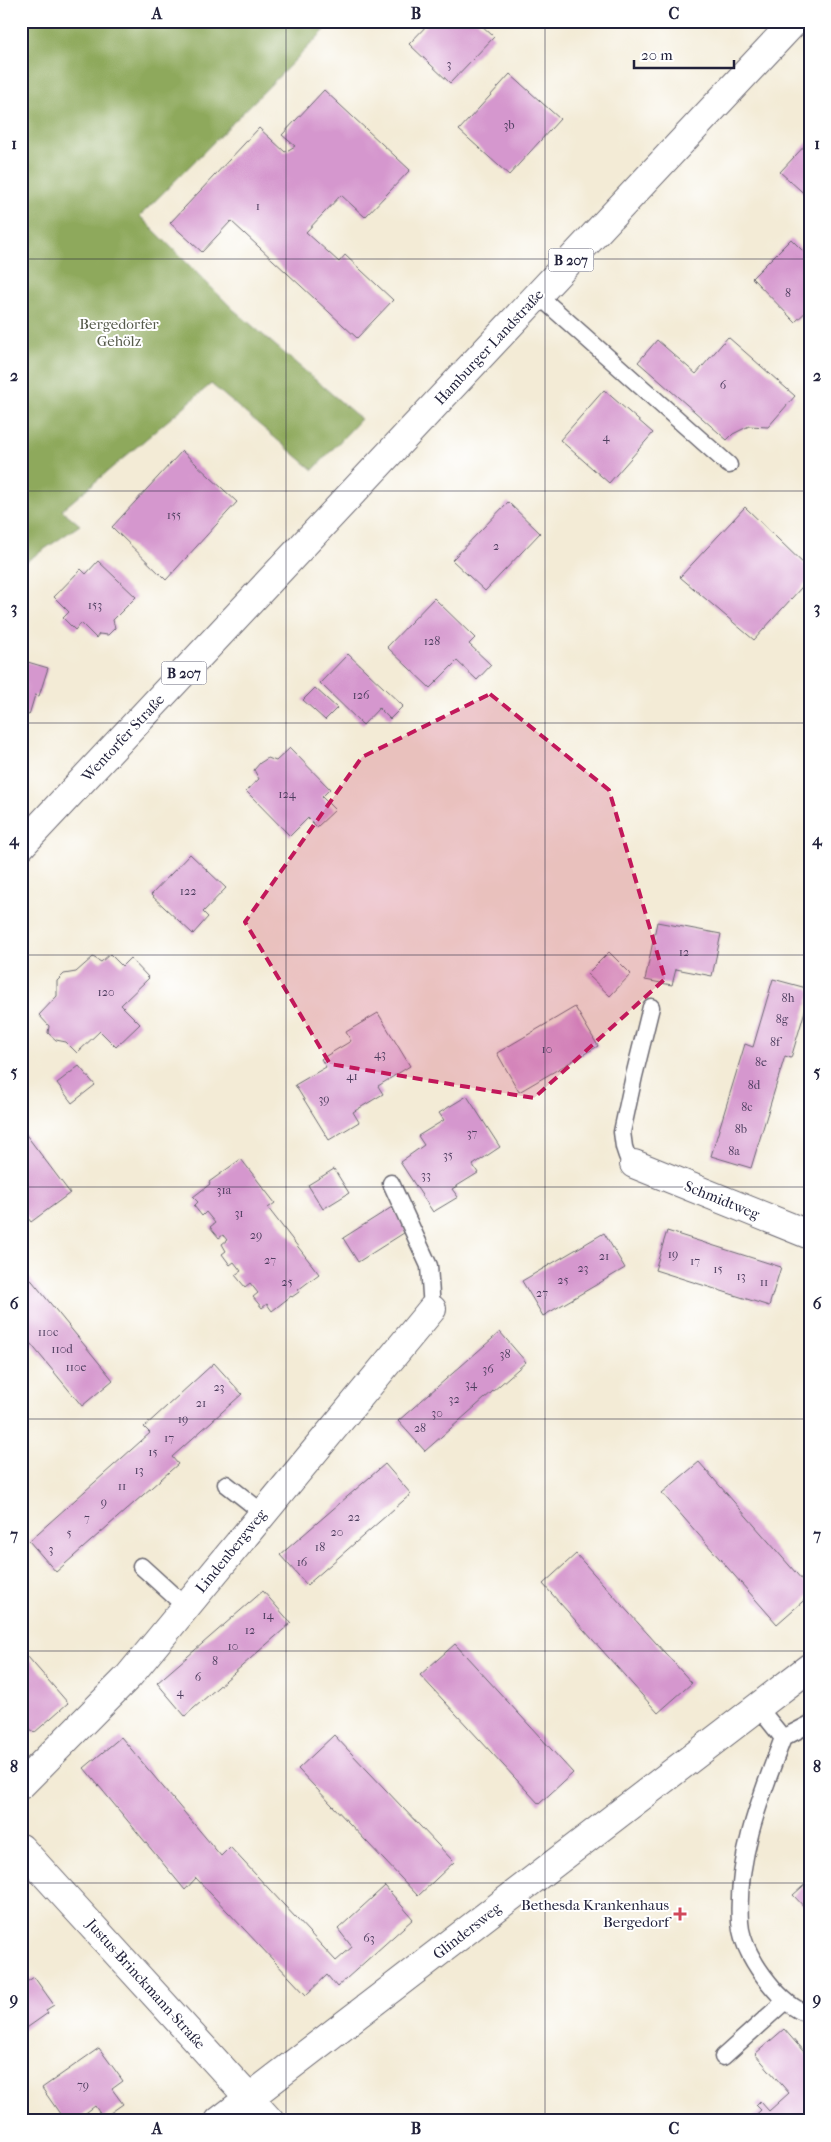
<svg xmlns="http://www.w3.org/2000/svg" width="831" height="2142" viewBox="0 0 831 2142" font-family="'IM FELL French Canon',serif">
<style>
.forest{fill:#8ea95b;stroke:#58664b}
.building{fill:#d597ce}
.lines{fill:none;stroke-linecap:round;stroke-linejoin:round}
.service-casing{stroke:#6b6871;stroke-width:19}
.minor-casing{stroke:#6b6871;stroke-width:30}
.primary-casing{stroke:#6b6871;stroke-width:30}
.service{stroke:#fff;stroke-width:16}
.minor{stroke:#fff;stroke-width:28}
.primary{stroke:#fff;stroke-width:28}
.marked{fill:#c2185b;fill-opacity:0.2;stroke:#c2185b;stroke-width:4;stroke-dasharray:10 6;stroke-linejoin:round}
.grid{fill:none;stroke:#22223b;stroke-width:1;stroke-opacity:0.55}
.poi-dot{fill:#d1495b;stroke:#fff;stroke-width:2}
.labels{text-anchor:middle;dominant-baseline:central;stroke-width:4;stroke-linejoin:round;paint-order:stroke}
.number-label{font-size:12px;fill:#4f3f60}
.shield{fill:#fff;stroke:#646476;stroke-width:1}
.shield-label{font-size:14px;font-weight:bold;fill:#22223b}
.park-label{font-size:15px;fill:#555a4a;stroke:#fff}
.street-label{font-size:15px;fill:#22223b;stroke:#fff}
.poi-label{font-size:15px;fill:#22223b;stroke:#fff;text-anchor:end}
.neatline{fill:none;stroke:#22223b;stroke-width:2}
.grid-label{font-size:16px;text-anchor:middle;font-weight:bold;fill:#22223b}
</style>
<rect width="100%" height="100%" fill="#fff"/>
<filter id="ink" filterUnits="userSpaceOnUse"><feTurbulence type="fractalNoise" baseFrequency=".02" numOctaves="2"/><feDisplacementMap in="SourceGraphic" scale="10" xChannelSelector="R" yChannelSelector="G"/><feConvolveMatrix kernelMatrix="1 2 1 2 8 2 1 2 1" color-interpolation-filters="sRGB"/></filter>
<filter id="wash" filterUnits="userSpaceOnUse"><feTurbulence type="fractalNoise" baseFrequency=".0096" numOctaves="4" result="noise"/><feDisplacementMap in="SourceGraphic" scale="20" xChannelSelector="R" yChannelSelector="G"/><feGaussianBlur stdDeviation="1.12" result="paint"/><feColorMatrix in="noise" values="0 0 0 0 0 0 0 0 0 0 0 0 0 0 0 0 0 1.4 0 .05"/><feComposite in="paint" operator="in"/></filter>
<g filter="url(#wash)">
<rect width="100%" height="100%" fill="#f3ebd6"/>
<!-- forest -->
<path class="forest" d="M21 21H334L140 216 234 310 361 419 313 470 211 384 62 510 80 525 21 565Z"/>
<g id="blocks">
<!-- building -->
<path class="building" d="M431 21H477L494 37 450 83 409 44Z
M510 74 560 119 509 175 459 130Z
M324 90 410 170 365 217 341 195 306 232 339 262 345 255 393 300 357 338 231 221 202 252 170 223 259 128 285 152 295 146 282 135Z
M810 140V199L780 172Z
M791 239 810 258V308L795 322 752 278Z
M728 337 795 396 768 427 749 426 733 434 727 440 638 362 657 340 696 374Z
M604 390 653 433 609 483 560 440Z
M182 451 237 502 166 580 112 527Z
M508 502 540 533 485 591 452 560Z
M745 507 810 570V578L754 640 680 577Z
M98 561 136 597 113 620 115 628 108 635 99 634 96 638 81 623 75 630 63 618 69 612 54 597 81 569 86 574Z
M434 598 475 638 469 644 491 665 477 680 457 661 430 688 387 647Z
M348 654 403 706 390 719 379 708 363 725 320 683Z
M21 660 48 668 39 696 35 695 29 715 21 713Z
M315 688 337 708 325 720 303 700Z
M290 748 330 789 322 797 335 810 317 827 308 818 290 836 246 791 259 779 254 770 260 763 268 758 276 761Z
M190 854 226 888 203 912 208 917 193 934 151 895Z
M657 922 721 934 712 976 676 969 672 985 645 980Z
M609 952 631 974 610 996 587 974Z
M110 954 122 966 130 958 149 978 121 1005 140 1024 116 1047 100 1031 77 1053 66 1042 56 1040 48 1033 49 1026 39 1015 57 996V981L64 974 76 972 93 957 101 962Z
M773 979 810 989V994L791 1058 785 1056 751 1168 711 1156 745 1044 753 1047Z
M575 1007 598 1046 519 1092 497 1053Z
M378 1013 410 1066 378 1086 383 1094 353 1112 359 1122 329 1140 295 1085 326 1067 321 1059 351 1041 346 1032Z
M79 1066 95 1085 72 1103 57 1083Z
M467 1096 500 1147 473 1165 478 1173 452 1189 458 1197 433 1212 400 1162 424 1145 418 1136 444 1120 439 1113Z
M21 1128 70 1193 31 1222 21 1209Z
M241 1159 275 1203 268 1208 319 1274 298 1290 299 1292 292 1297 291 1296 272 1311 267 1304 262 1308 253 1297 258 1293 250 1283 245 1287 235 1275 241 1271 234 1262 230 1265 222 1254 226 1251 222 1244 227 1240 223 1235 219 1238 210 1227 215 1223 206 1212 202 1216 194 1206 198 1202 193 1197 210 1184 209 1182Z
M334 1169 349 1193 323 1209 308 1185Z
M392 1207 407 1231 358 1262 343 1238Z
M667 1231 781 1267 769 1306 655 1270Z
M604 1233 625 1268 543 1316 522 1281Z
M28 1276 113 1380 82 1406 21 1332V1282Z
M500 1332 526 1362 425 1451 398 1421Z
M214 1363 242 1394 172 1457 178 1464 56 1572 29 1541 150 1433 144 1427Z
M699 1462 810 1589V1595L777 1624 662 1493Z
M385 1464 411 1494 307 1585 280 1555Z
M576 1554 692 1683 658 1713 543 1584Z
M263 1591 291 1623 185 1716 157 1683Z
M455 1644 573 1773 539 1804 420 1675Z
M21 1649 68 1703 34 1733 21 1718Z
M334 1735 454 1862 418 1896 298 1769Z
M121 1737 221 1856 230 1847 336 1961 352 1947 338 1929 385 1886 413 1919 337 1987 327 1975 306 1995 196 1878 185 1890 84 1768Z
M810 1880V1913L793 1895Z
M34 1977 54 2005 46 2010 48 2013 21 2032V1981L23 1980 25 1983Z
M784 2029 810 2059V2121H749L761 2110 756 2105 760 2101 769 2111 789 2093 755 2054Z
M99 2048 123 2081 112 2089 123 2104 103 2118 95 2106 75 2121H65L42 2088Z"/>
</g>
</g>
<g filter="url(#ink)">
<use href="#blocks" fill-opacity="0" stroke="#6b6871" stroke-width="1"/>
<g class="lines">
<!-- service casing -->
<g class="service-casing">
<path id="service" d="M538 295 729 465
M634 1164 627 1156 624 1147 622 1132 634 1076 651 1007
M391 1183 429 1266 432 1309
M226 1484 263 1513
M141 1566 186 1607
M758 1707 783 1738C761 1796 736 1858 740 1922 741 1943 756 1967 769 1983 780 1997 792 2009 810 2015
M783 1738 810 1724
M723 2057 784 2002"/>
</g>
<!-- minor casing -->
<g class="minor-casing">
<path id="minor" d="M634 1164 810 1235
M21 1785 129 1676 432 1309
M21 1848 270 2121
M219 2121 810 1667"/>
</g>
<!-- primary casing -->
<g class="primary-casing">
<path id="primary" d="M21 846 795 21"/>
</g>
<!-- service -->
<use href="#service" class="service"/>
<!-- minor -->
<use href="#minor" class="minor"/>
<!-- primary -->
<use href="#primary" class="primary"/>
</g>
</g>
<!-- marked area -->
<path class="marked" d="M490 694 609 790 665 979 534 1098 330 1064 245 922 362 757Z"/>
<!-- grid -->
<path class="grid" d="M286 21V2121M545 21V2121M21 259H810M21 491H810M21 723H810M21 955H810M21 1187H810M21 1419H810M21 1651H810M21 1883H810"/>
<!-- markers -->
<path class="poi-dot" d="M677.5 1906.5h5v5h5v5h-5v5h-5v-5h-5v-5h5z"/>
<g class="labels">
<!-- number labels -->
<g class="number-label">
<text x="449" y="64">3</text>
<text x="509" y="125">3b</text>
<text x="258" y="206">1</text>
<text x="788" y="293">8</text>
<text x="723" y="385">6</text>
<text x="606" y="437">4</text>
<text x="174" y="515">155</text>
<text x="496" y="546">2</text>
<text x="95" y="605">153</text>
<text x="432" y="641">128</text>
<text x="361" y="695">126</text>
<text x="287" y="794">124</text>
<text x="188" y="891">122</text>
<text x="684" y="952">12</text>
<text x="106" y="992">120</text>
<text x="788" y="998">8h</text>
<text x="782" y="1019">8g</text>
<text x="775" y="1042">8f</text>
<text x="547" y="1049">10</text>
<text x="380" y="1054">43</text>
<text x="761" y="1062">8e</text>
<text x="352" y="1076">41</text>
<text x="754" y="1085">8d</text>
<text x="324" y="1099">39</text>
<text x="747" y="1107">8c</text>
<text x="741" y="1129">8b</text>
<text x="472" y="1133">37</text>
<text x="734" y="1151">8a</text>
<text x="448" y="1155">35</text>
<text x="426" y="1175">33</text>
<text x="224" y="1190">31a</text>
<text x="239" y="1213">31</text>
<text x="256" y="1235">29</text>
<text x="673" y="1254">19</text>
<text x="604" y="1256">21</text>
<text x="270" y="1260">27</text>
<text x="695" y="1261">17</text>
<text x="583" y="1268">23</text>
<text x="718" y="1269">15</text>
<text x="741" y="1276">13</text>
<text x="563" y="1280">25</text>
<text x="287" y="1282">25</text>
<text x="764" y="1282">11</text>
<text x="542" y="1293">27</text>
<text x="48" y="1332">110c</text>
<text x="62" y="1349">110d</text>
<text x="505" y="1354">38</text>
<text x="76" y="1367">110e</text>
<text x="488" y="1369">36</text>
<text x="471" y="1384">34</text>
<text x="219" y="1387">23</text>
<text x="454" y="1399">32</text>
<text x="201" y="1403">21</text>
<text x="437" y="1413">30</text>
<text x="183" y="1419">19</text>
<text x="420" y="1428">28</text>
<text x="169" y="1438">17</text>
<text x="153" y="1452">15</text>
<text x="139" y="1470">13</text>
<text x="122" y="1486">11</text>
<text x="104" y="1502">9</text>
<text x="354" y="1517">22</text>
<text x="87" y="1518">7</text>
<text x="337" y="1532">20</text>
<text x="69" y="1533">5</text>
<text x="320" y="1547">18</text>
<text x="51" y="1549">3</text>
<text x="302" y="1562">16</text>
<text x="268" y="1615">14</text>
<text x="250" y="1630">12</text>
<text x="233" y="1646">10</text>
<text x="215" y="1661">8</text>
<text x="198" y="1677">6</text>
<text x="180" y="1692">4</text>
<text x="369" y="1938">63</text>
<text x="83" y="2085">79</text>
</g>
<!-- shield labels -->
<g class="shield">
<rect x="548.5" y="248.5" width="45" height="23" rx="4"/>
<rect x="161.5" y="661.5" width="45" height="23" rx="4"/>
</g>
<g class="shield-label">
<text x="571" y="260">B 207</text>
<text x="184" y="673">B 207</text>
</g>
<!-- park labels -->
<g class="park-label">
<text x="119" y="324">Bergedorfer<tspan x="119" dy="17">Gehölz</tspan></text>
</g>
<!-- street labels -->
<g class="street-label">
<text transform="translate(489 347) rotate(-47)">Hamburger Landstraße</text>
<text transform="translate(123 738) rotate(-47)">Wentorfer Straße</text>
<text transform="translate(722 1200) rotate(22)">Schmidtweg</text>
<text transform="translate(231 1551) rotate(-51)">Lindenbergweg</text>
<text transform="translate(467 1931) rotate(-38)">Glindersweg</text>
<text transform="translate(146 1984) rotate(48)">Justus-Brinckmann-Straße</text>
</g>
<!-- poi labels -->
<g class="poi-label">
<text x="669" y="1905">Bethesda Krankenhaus<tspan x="669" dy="17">Bergedorf</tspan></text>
</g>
</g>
<!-- margin -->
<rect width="831" height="2142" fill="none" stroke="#fff" stroke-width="55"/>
<!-- scale -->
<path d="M634 60v8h100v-8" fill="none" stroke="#22223b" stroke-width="2.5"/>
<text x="641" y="60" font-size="15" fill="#22223b" stroke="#ffffff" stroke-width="4" paint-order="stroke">20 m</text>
<rect x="28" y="28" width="776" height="2086" class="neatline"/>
<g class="grid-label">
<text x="157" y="19">A</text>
<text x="416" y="19">B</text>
<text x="674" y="19">C</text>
<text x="14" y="149">1</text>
<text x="817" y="149">1</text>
<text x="14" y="381">2</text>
<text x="817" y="381">2</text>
<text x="14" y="613">3</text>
<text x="817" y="613">3</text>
<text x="14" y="845">4</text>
<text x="817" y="845">4</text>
<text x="14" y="1077">5</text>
<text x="817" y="1077">5</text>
<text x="14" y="1309">6</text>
<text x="817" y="1309">6</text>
<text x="14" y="1540">7</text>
<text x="817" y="1540">7</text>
<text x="14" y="1772">8</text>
<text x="817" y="1772">8</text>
<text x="14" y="2004">9</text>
<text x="817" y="2004">9</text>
<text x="157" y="2134">A</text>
<text x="416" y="2134">B</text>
<text x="674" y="2134">C</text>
</g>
</svg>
